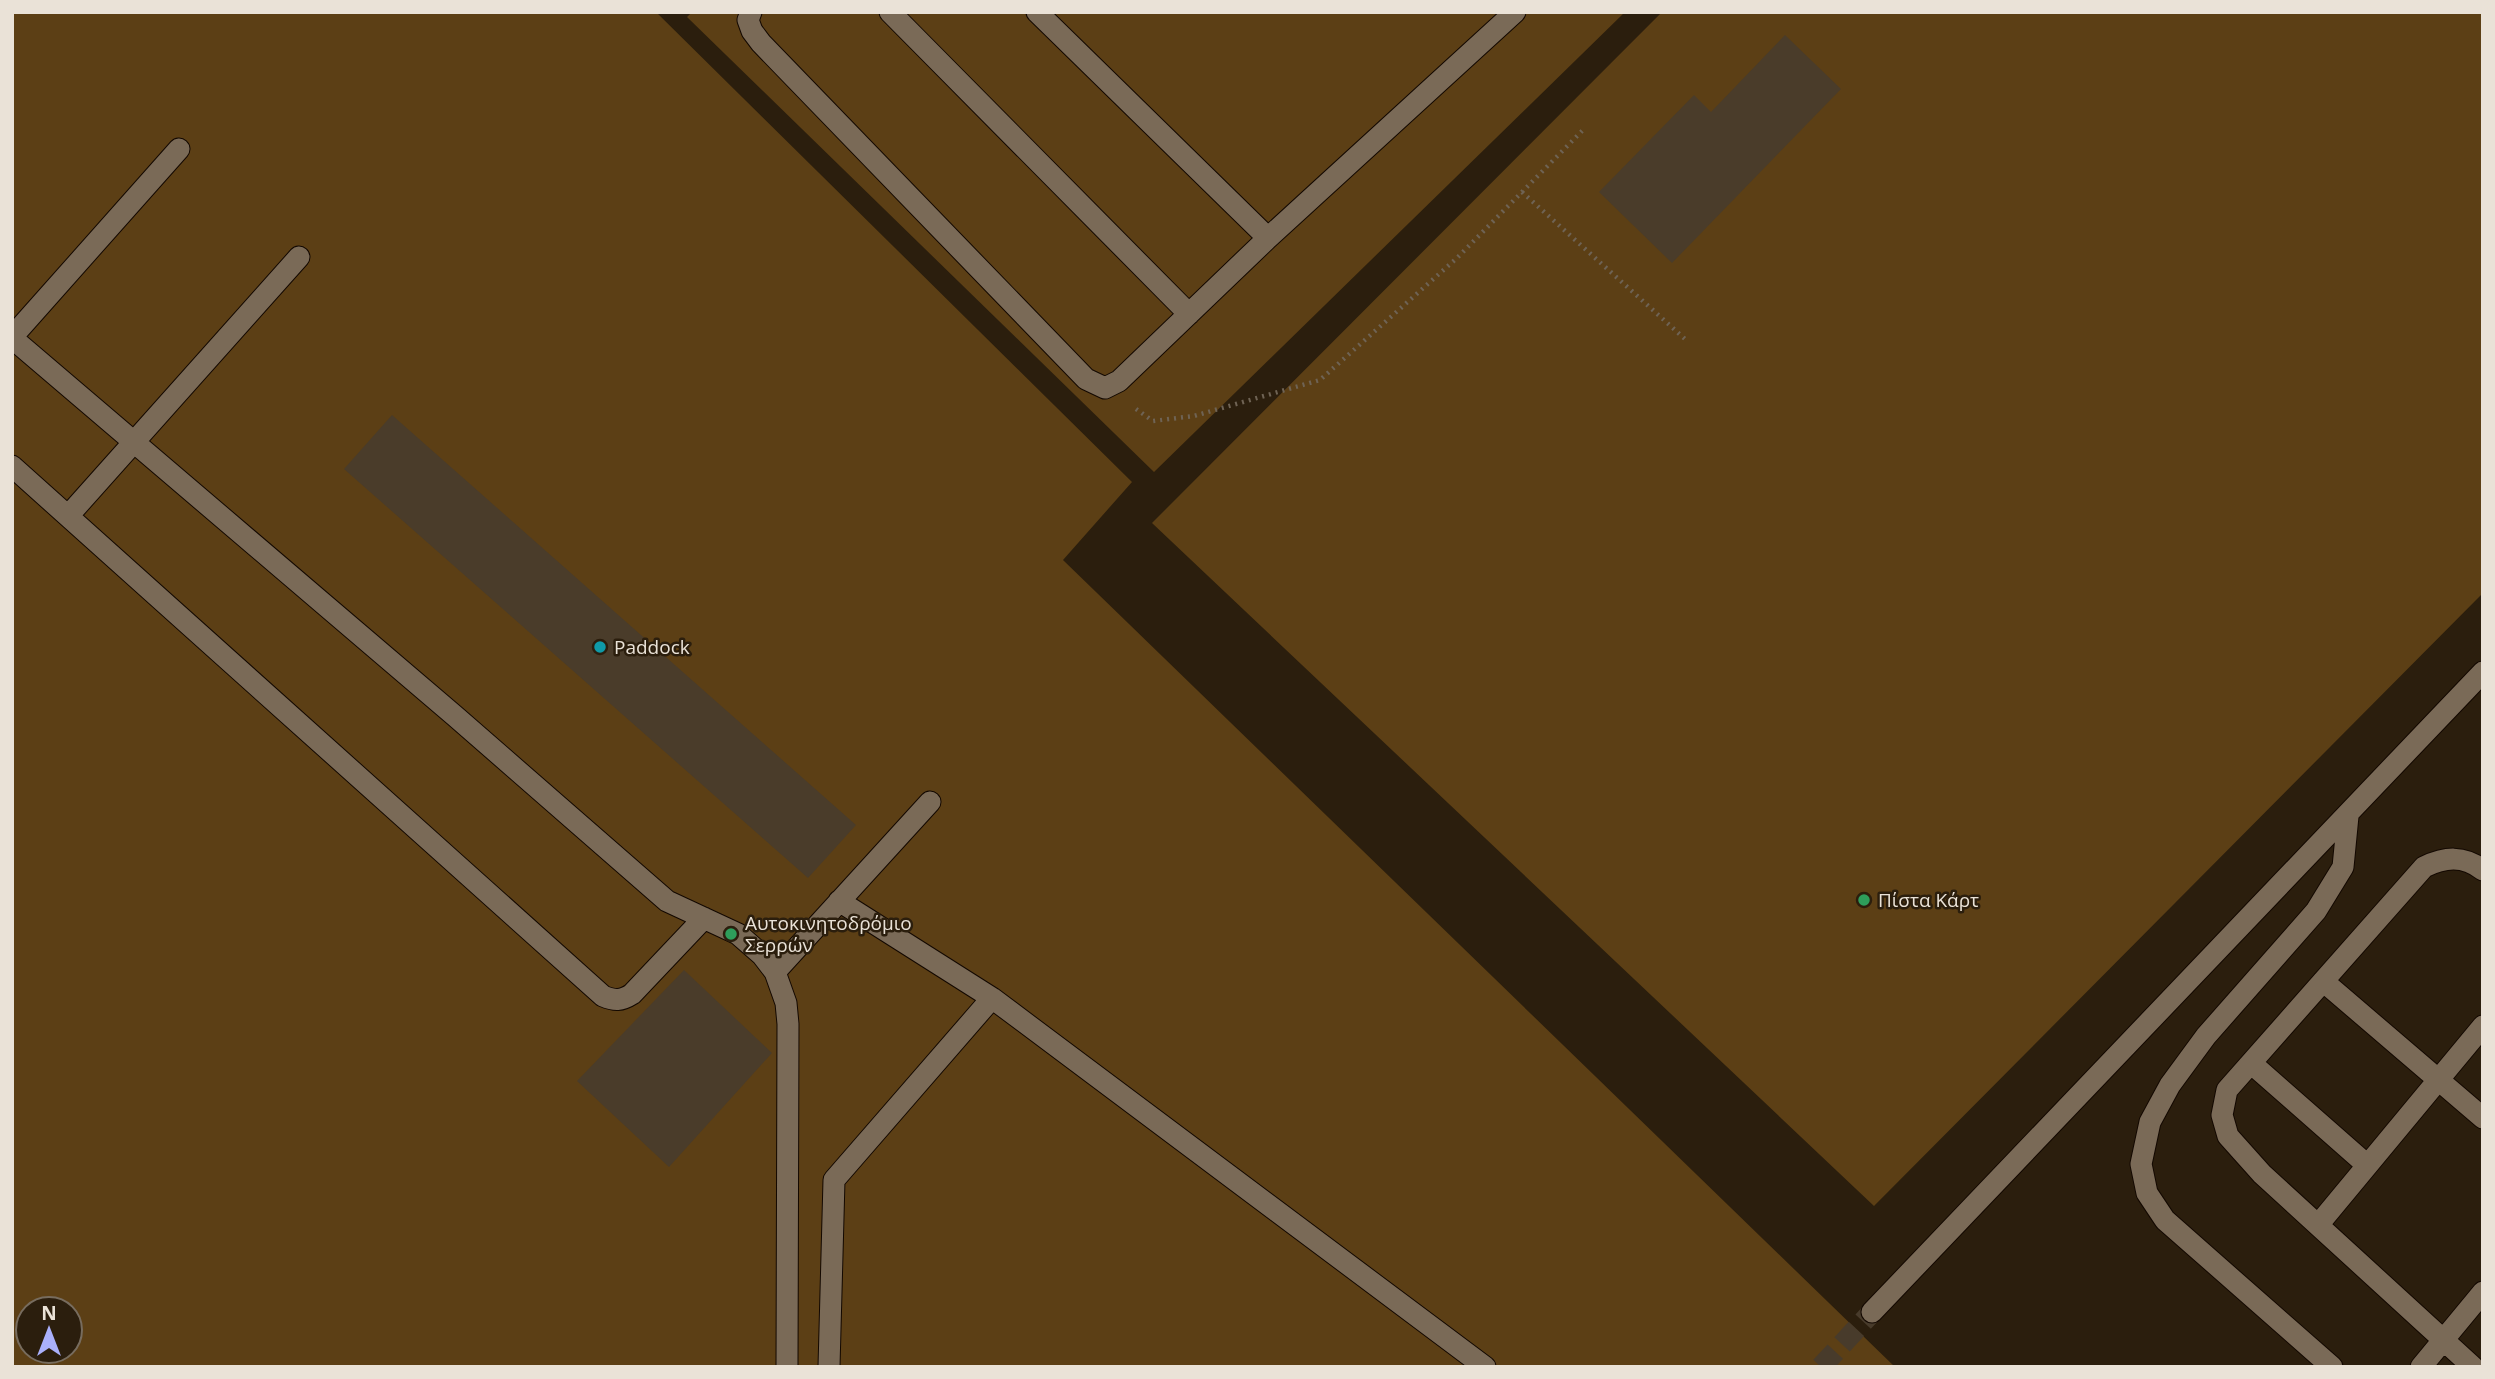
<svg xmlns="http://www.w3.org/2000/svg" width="2495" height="1379" viewBox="0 0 2495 1379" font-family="'Open Sans',sans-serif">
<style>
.green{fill:#5c3f15;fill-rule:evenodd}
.building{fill:#4a3c2a}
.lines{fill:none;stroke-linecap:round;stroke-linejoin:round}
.minor-tunnel{stroke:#483b2b;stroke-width:21;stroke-dasharray:21 10;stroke-linecap:butt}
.minor-casing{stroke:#130800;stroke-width:23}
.path{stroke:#6f6354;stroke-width:4.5;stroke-dasharray:2 5;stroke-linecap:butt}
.minor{stroke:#7a6a57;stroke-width:21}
.culture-dot{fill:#0f9aa8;stroke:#2b1e0d;stroke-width:2.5}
.leisure-dot{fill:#2e9e5b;stroke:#2b1e0d;stroke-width:2.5}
.labels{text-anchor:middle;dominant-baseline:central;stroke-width:5;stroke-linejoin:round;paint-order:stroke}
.poi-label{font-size:19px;fill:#eae2d7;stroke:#2b1e0d;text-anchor:start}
</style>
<rect width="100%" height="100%" fill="#2b1e0d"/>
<!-- green -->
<path class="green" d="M12 12H656L1132 482 1063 560 1895 1367H12ZM28 1309H70V1351H28Z
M692 12H1625L1154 472 687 17Z
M1662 12H2483V593L1874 1206 1152 523Z"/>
<!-- building -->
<path class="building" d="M1785 35 1841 89 1672 263 1599 192 1694 95 1711 112Z
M392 415 856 825 808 878 344 469Z
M684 970 772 1053 669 1167 577 1081Z"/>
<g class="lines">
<!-- minor-tunnel -->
<path class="minor-tunnel" d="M1821 1367 1872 1312"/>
<!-- minor casing -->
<g class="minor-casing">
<path id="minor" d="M751 12 748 20 752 31 761 43 1086 379 1105 388 1119 381 1268 238 1515 12
M890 12 1189 314
M1037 12 1268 238
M12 337 179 149
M12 338 455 716 667 901 738 934 762 955 775 972 786 1003 788 1024 787 1367
M12 466 603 996C615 1001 621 1001 632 994L704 918
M68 516 299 257
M839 901 992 998 1485 1367
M775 972 930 802
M2323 981 2483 1118
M2251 1063 2367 1165
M2318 1225 2483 1026
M1872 1312 2483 672
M829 1367 834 1180 992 998
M2332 1367 2165 1220 2147 1193 2141 1164 2150 1122 2170 1085 2206 1036 2316 911 2343 867 2348 816
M2421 1367 2483 1292
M2473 1367 2262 1174 2228 1136 2222 1115 2227 1090 2424 867C2445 857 2463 855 2483 870"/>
</g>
<!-- path -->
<path class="path" d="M1522 192 1685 339
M1136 409 1153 421 1194 416 1320 380 1457 258 1583 130"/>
<!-- minor -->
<use href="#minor" class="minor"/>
</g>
<!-- markers -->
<circle class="culture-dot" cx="600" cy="647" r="7"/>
<g class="leisure-dot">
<circle cx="1864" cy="900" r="7"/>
<circle cx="731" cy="934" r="7"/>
</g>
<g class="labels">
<!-- poi labels -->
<g class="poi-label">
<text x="614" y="647">Paddock</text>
<text x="1878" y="900">Πίστα Κάρτ</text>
<text x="745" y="923">Αυτοκινητοδρόμιο<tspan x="745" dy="22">Σερρών</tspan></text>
</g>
</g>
<!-- border -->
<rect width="2495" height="1379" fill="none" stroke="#eae2d7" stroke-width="28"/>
<!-- north arrow -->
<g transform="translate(49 1330)"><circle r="33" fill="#2b1e0d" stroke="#776c5e" stroke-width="2"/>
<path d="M0-5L12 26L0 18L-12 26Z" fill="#aab0fb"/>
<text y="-10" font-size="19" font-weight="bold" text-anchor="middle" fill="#eae2d7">N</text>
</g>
</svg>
